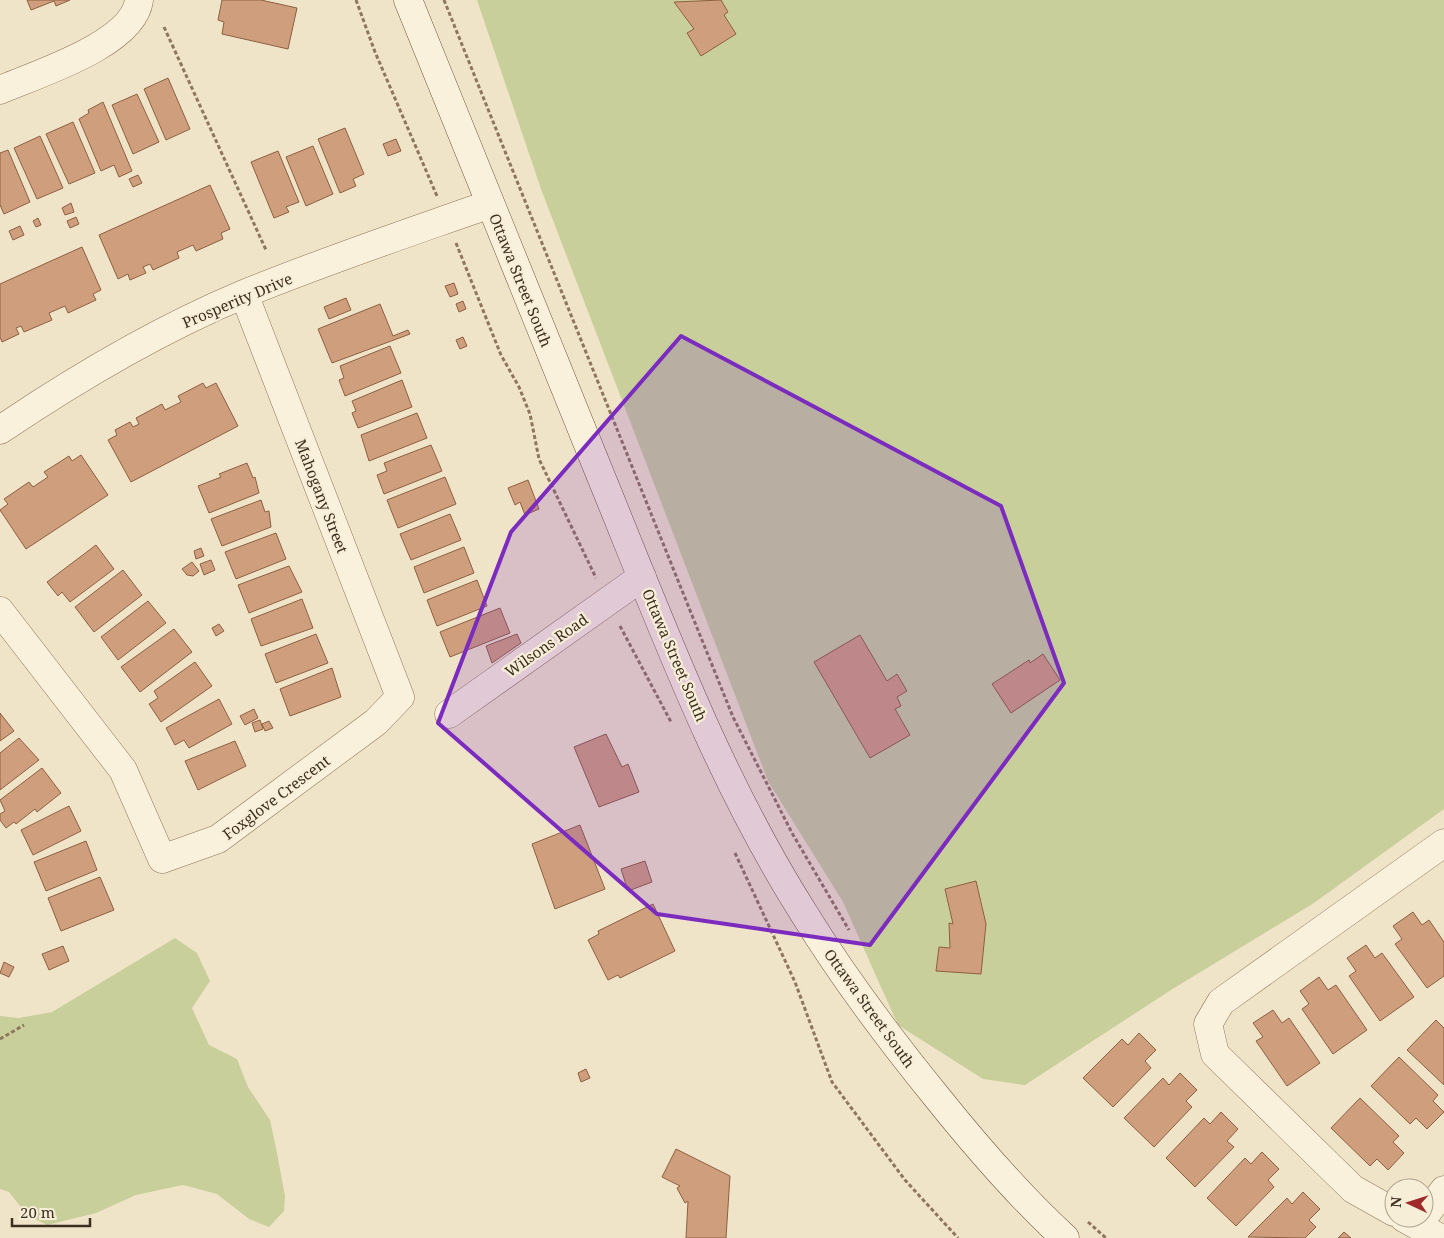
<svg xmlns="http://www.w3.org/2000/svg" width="1444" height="1238" viewBox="0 0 1444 1238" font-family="'Noto Serif',serif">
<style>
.green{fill:#c9cf9b}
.building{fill:#cf9f7d;stroke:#8d5f41}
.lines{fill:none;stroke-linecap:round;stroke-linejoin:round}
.street-casing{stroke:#8d765c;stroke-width:29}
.secondary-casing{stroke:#6f573f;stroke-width:29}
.path{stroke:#8d765c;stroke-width:3;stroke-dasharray:4 2.5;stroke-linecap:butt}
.street{stroke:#faf1dc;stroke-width:28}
.secondary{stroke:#faf1dc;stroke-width:28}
.marked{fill:#7b2cbf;fill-opacity:0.2;stroke:#7b2cbf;stroke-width:4;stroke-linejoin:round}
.labels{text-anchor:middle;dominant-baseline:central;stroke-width:4.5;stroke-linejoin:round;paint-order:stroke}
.street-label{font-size:15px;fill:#3d2e20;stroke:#f7eed8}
</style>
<rect width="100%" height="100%" fill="#f0e4c8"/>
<!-- green -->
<path class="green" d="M477 0H1444V809L1314 903 1171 990 1025 1085 983 1079 898 1025 843 902 768 781 541 189Z
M175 938 197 953 210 981 192 1008 209 1045 237 1059 248 1087 270 1120 276 1148 285 1196 284 1211 269 1227 249 1219 217 1194 183 1185 136 1195 96 1213 47 1225 27 1215 9 1192 0 1189V1016L19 1018 52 1012Z"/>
<!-- building -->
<path class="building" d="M27 0H70L56 6 54 1 31 10Z
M222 0H261L297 8 288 49 222 34 224 22 218 20Z
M721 0 728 12 724 15 736 34 701 56 687 33 694 29 674 2Z
M168 78 190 129 166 140 144 89Z
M137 94 159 142 133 154 112 105Z
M103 102 132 171 119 177 114 165 101 171 79 119 89 113 88 110Z
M73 122 95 173 69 184 46 134Z
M345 128 364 174 353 179 356 186 340 193 318 139Z
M40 136 63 188 37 199 14 148Z
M396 139 401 151 388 156 383 144Z
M313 146 333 194 306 206 286 157Z
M8 150 30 202 4 214 0 205V153Z
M278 151 299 202 286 207 289 212 274 218 251 162Z
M138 175 142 183 133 187 129 179Z
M210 185 230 229 221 233 223 239 196 251 193 245 177 252 179 258 153 270 150 264 143 267 146 273 130 280 128 274 118 279 99 235Z
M71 203 74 212 65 215 62 208Z
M76 217 79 224 70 228 67 221Z
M38 218 41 225 36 227 33 221Z
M20 226 24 235 13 240 9 231Z
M82 247 101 290 93 294 96 300 68 313 65 306 49 313 52 320 24 332 21 326 16 328 19 334 2 342 0 337V284Z
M454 283 458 294 450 297 445 286Z
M346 298 351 310 329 319 324 307Z
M463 301 466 309 459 312 456 304Z
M380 304 393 336 408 330 410 334 332 363 318 329Z
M463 337 467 346 460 349 456 340Z
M390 346 401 373 345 396 339 380 344 378 340 366Z
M402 380 412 407 358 428 352 413 356 411 352 401Z
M203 383 206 388 216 383 238 426 131 482 108 440 117 435 115 430 130 422 133 427 139 424 136 418 162 404 165 410 181 402 178 396Z
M417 413 427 438 369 461 361 435Z
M431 445 442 471 384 494 377 475 387 471 384 463Z
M81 455 108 495 26 549 0 510 8 504 4 499 29 482 33 487 48 477 44 472 69 456 72 461Z
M247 463 253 478 255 477 259 493 209 513 198 486 221 477 219 474Z
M445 477 456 504 398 528 387 500Z
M528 480 539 509 525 515 520 502 515 505 508 488Z
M261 500 265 512 269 511 271 527 222 546 211 519Z
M450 514 461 540 411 560 400 534Z
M276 533 286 559 236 579 225 552Z
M96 545 114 569 70 602 62 592 58 596 47 582Z
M464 547 474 573 424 593 414 567Z
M201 548 204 556 196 559 194 551Z
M211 560 215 570 204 575 200 564Z
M192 562 199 571 193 576 187 575 182 569Z
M289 566 302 592 249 613 238 585Z
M123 570 142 595 94 632 75 607Z
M477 580 487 606 437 626 427 600Z
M302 599 313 628 261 646 251 619Z
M148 601 166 623 118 660 101 637Z
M500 608 510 633 450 657 440 632Z
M219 624 224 631 216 636 212 628Z
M174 629 192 652 140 692 121 667Z
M316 634 328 663 276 683 265 654Z
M517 634 521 643 492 663 486 646Z
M860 635 887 681 897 674 907 691 897 697 901 706 895 709 910 735 870 758 814 662Z
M1043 654 1060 680 1011 713 992 684 1029 660 1030 663Z
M195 662 212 686 161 722 149 704 158 698 154 691Z
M332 668 341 697 290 716 280 689Z
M219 699 232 724 189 748 184 740 175 745 166 728Z
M254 709 258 718 245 725 240 716Z
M0 713 14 731 0 741Z
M260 720 263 729 255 732 252 723Z
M269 721 273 728 265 731 262 724Z
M606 734 622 767 628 764 639 792 599 807 574 747Z
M19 738 39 760 0 790V753Z
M235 741 246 766 198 790 185 761Z
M42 768 61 793 37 812 35 809 16 824 14 822 6 828 0 820V814L5 811 0 800Z
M69 806 81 831 33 855 21 830Z
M580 825 605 889 555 909 532 844Z
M86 841 97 870 46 891 34 862Z
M645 861 652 882 628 891 621 869Z
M100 877 114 910 61 931 48 898Z
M976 881 986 924 981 974 936 971 939 947 950 948 949 923 953 924 945 889Z
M653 904 675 951 620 978 618 975 608 980 588 940 599 934 598 931Z
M1413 912 1422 925 1429 920 1444 942V976L1427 988 1395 944 1402 939 1393 926Z
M1366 945 1375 958 1382 953 1414 997 1380 1021 1349 976 1356 971 1347 958Z
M63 946 69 961 49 970 42 954Z
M4 962 14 967 9 977 0 973Z
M1319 977 1328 990 1336 985 1367 1030 1333 1054 1302 1009 1309 1004 1300 991Z
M1273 1010 1282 1023 1289 1018 1320 1063 1287 1086 1256 1041 1263 1037 1253 1023Z
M1436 1020 1444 1028V1085L1407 1050Z
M1139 1033 1156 1050 1145 1061 1151 1068 1113 1107 1083 1078 1122 1039 1128 1045Z
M1399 1057 1438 1095 1433 1101 1444 1112 1427 1129 1416 1118 1410 1124 1371 1086Z
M586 1069 590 1078 581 1082 578 1073Z
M1180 1073 1197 1090 1186 1101 1192 1107 1154 1147 1124 1118 1163 1078 1169 1085Z
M1360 1098 1399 1136 1393 1142 1404 1153 1388 1170 1377 1159 1370 1166 1331 1128Z
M1221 1112 1238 1129 1227 1141 1234 1147 1195 1187 1166 1158 1204 1118 1210 1124Z
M676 1149 730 1176 726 1238H686L688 1201 685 1203 677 1188 680 1186 662 1177Z
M1262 1152 1279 1169 1268 1180 1274 1187 1236 1226 1207 1198 1245 1158 1251 1164Z
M1303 1192 1320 1209 1309 1220 1316 1227 1305 1238 1248 1237 1287 1198 1292 1204Z
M1344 1232 1351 1238H1338Z"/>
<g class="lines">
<!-- street casing -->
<g class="street-casing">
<path id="street" d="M0 90C37 74 134 44 139 0
M0 430C77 378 158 330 244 294 324 261 408 233 490 204
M0 611 123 770 162 859 218 839 376 722 400 697 244 294
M449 714 642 577
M1394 1212 1353 1189 1215 1054 1208 1024 1221 1002 1444 843
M1424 1217 1444 1190
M1404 1218 1440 1238"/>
</g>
<!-- secondary casing -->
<g class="secondary-casing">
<path id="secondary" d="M408 0C471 158 535 316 600 474 661 623 717 776 803 912 843 977 888 1037 936 1096 976 1146 1018 1195 1065 1238"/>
</g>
<!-- path -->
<path class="path" d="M356 0 375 52 437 196
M444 0 733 717 792 833 849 930
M164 27 266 250
M456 243 501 355 519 387 530 414 539 459 596 578
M620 626 671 722
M735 853 795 982 832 1082 905 1180 958 1238
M0 1039 24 1025
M1088 1222 1106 1238"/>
<!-- street -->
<use href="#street" class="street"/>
<!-- secondary -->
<use href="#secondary" class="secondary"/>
</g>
<!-- marked area -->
<path class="marked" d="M681 336 1001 506 1064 683 870 945 657 914 438 723 511 532Z"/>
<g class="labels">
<!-- street labels -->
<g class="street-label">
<text transform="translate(521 280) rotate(68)">Ottawa Street South</text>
<text transform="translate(237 300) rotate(-23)">Prosperity Drive</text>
<text transform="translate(322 496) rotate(69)">Mahogany Street</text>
<text transform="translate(546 645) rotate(-35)">Wilsons Road</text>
<text transform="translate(675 655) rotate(67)">Ottawa Street South</text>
<text transform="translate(276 797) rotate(-37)">Foxglove Crescent</text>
<text transform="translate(870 1008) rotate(54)">Ottawa Street South</text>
</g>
</g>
<!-- north arrow -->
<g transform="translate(1409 1203) rotate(274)"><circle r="24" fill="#f7eed8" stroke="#ada18e"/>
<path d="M0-4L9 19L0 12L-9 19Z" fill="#9e2a2b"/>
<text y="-8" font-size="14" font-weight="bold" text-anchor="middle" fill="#3d2e20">N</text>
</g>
<!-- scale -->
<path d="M12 1218v8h78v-8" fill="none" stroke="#3d2e20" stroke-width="2.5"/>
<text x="20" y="1218" font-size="15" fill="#3d2e20" stroke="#f7eed8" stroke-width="4" paint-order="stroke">20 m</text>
</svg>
